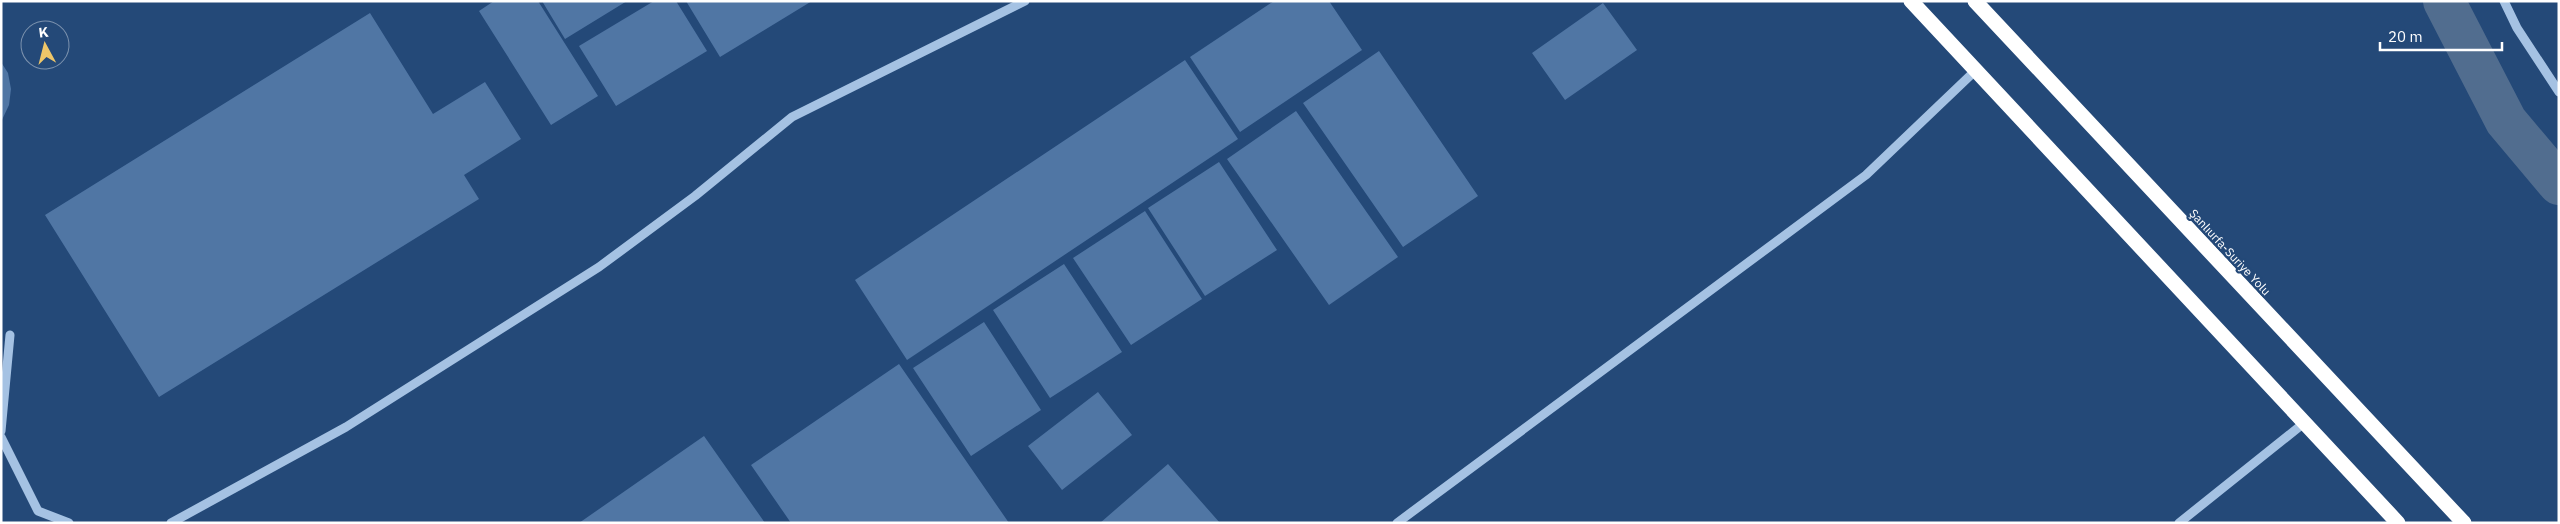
<svg xmlns="http://www.w3.org/2000/svg" width="2560" height="524" viewBox="0 0 2560 524" font-family="'IBM Plex Sans',sans-serif">
<style>
.lines{fill:none;stroke-linecap:round;stroke-linejoin:round}
.canal{stroke:#516d8f;stroke-width:42}
.building{fill:#5076a4}
.minor{stroke:#a5c2e3;stroke-width:9}
.highway{stroke:#fff;stroke-width:15}
.labels{text-anchor:middle;dominant-baseline:central;stroke-width:4.5;stroke-linejoin:round;paint-order:stroke}
.street-label{font-size:12px;fill:#fff;stroke:#244978}
</style>
<rect width="100%" height="100%" fill="#244978"/>
<g class="lines">
<!-- canal -->
<path class="canal" d="M2444 1 2506 121 2559 184"/>
</g>
<!-- building -->
<path class="building" d="M494 1H538L598 96 551 125 479 11Z
M542 1H627L565 39Z
M654 1H676L707 51 616 106 579 46Z
M686 1H812L720 57Z
M1274 1H1329L1362 50 1240 132 1190 57Z
M1603 3 1637 50 1565 100 1532 53Z
M370 13 433 114 485 82 521 139 464 175 479 199 159 397 45 215Z
M1379 51 1478 196 1403 247 1303 103Z
M1185 60 1238 139 907 360 855 280Z
M1 62 8 73 11 89 9 105 1 122Z
M1296 111 1398 257 1329 305 1227 159Z
M1219 162 1277 250 1205 296 1148 208Z
M1145 211 1202 299 1131 345 1073 258Z
M1064 264 1122 352 1050 398 993 310Z
M984 322 1041 410 971 456 913 368Z
M899 364 1009 523H791L751 465Z
M1098 392 1132 435 1062 490 1028 446Z
M704 436 765 523H579Z
M1168 464 1220 523H1100Z"/>
<g class="lines">
<!-- minor -->
<path class="minor" d="M2504 1 2517 28 2559 92
M1 431 10 335
M1 437 38 511 69 523
M171 523 346 427 599 267 695 196 792 117 1025 1
M1397 523 1866 175 1976 70
M2179 523 2304 423"/>
<!-- highway -->
<path class="highway" d="M1911 1 2398 523
M1975 1 2464 523"/>
</g>
<g class="labels">
<!-- street labels -->
<g class="street-label">
<text transform="translate(2230 252) rotate(47)">Şanlıurfa-Suriye Yolu</text>
</g>
</g>
<!-- border -->
<rect width="2560" height="524" fill="none" stroke="#ffffff" stroke-width="5"/>
<!-- north arrow -->
<g transform="translate(45 45) rotate(353)"><circle r="24" fill="#244978" stroke="#7c92ae"/>
<path d="M0-4L9 19L0 12L-9 19Z" fill="#eec669"/>
<text y="-8" font-size="14" font-weight="bold" text-anchor="middle" fill="#ffffff">K</text>
</g>
<!-- scale -->
<path d="M2380 42v8h122v-8" fill="none" stroke="#ffffff" stroke-width="2.5"/>
<text x="2388" y="42" font-size="15" fill="#ffffff" stroke="#244978" stroke-width="4" paint-order="stroke">20 m</text>
</svg>
